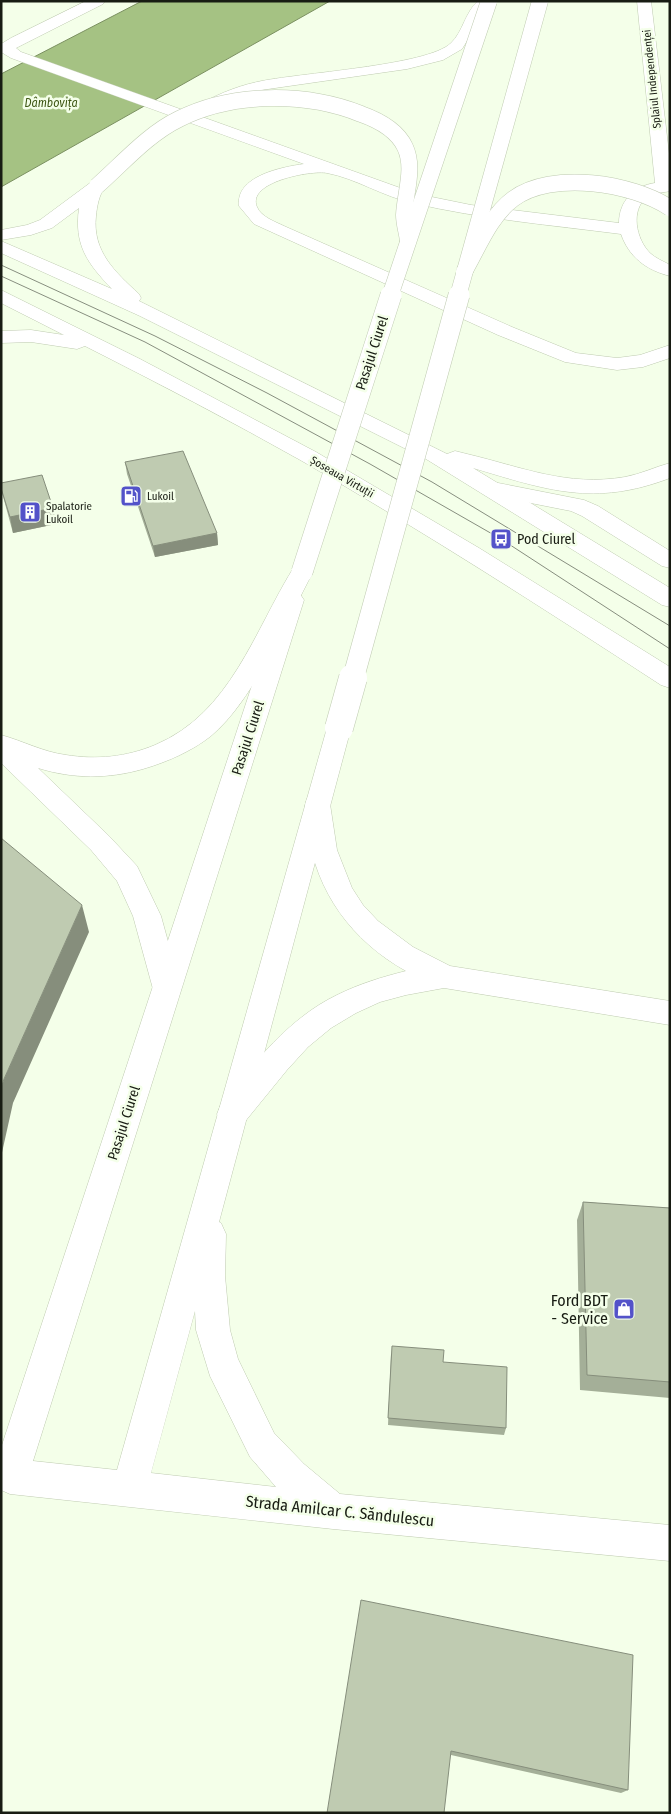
<svg xmlns="http://www.w3.org/2000/svg" width="671" height="1814" viewBox="0 0 671 1814" font-family="'Fira Sans Condensed',sans-serif">
<style>
.water{fill:#a5c283;stroke:#7b9061}
.lines{fill:none;stroke-linecap:round;stroke-linejoin:round}
.secondary-casing{stroke:#bfcbb1;stroke-width:1}
.primary-casing{stroke:#bfcbb1;stroke-width:1}
.secondary{fill:#fff;fill-rule:evenodd}
.primary{fill:#fff;fill-rule:evenodd}
.tram{stroke:#878e7f;stroke-width:1}
.secondary-bridge-far2-casing{stroke:#bfcbb1;stroke-width:17;stroke-linecap:butt}
.secondary-bridge-far1-casing{stroke:#bfcbb1;stroke-width:22;stroke-linecap:butt}
.secondary-bridge-casing{stroke:#bfcbb1;stroke-width:29;stroke-linecap:butt}
.primary-bridge-casing{stroke:#bfcbb1;stroke-width:17;stroke-linecap:butt}
.secondary-bridge-far2{stroke:#fff;stroke-width:16}
.secondary-bridge-far1{stroke:#fff;stroke-width:21}
.secondary-bridge{stroke:#fff;stroke-width:28}
.primary-bridge{stroke:#fff;stroke-width:16}
.wall{fill:#a4af98}
.shaded-wall{fill:#868e7c}
.building{fill:#bfcbb1;stroke:#868e7c}
.labels{text-anchor:middle;dominant-baseline:central;stroke-width:5;stroke-linejoin:round;paint-order:stroke}
.far-street-label{font-size:11px;fill:#181c13;stroke:#f4ffe9}
.far-poi-label{font-size:11px;fill:#181c13;stroke:#f4ffe9;text-anchor:start}
.far-water-label{font-size:12px;font-style:italic;fill:#3d5613;stroke:#f4ffe9}
.street-label{font-size:14px;fill:#181c13;stroke:#f4ffe9}
.poi-label{font-size:14px;fill:#181c13;stroke:#f4ffe9;text-anchor:start}
.near-poi-label{font-size:16px;fill:#181c13;stroke:#f4ffe9;text-anchor:end}
.near-street-label{font-size:16px;fill:#181c13;stroke:#f4ffe9}
</style>
<rect width="100%" height="100%" fill="#f4ffe9"/>
<!-- water -->
<path class="water" d="M142 1H330L1 187V74Z"/>
<g class="lines">
<!-- secondary casing -->
<g class="secondary-casing">
<path id="secondary" d="M86 1H105L103 4 16 48 21 52 417 194 471 205 619 223C619 201 634 186 655 183L637 1H651L670 162V191C662 193 654 192 647 197 630 210 636 239 650 253 655 258 663 261 670 265V276C646 270 629 257 621 234 551 225 481 219 413 203 384 197 355 178 327 173 311 170 246 182 257 207 261 217 276 222 284 226L512 327 576 353 617 358 640 355 670 345V358L643 367 617 370 565 362 498 335 254 224 239 206C235 176 282 167 304 164L11 58 1 52V44L11 38Z
M493 482 584 500 598 506 670 551V568L662 566 582 516 571 511 485 494 482 489 485 484Z
M292 592 300 594 304 600 33 1461 117 1470 327 728 330 722 339 719 348 722 351 728 219 1222 221 1223 226 1234 225 1276 230 1330 238 1359 274 1433 304 1464 340 1494 670 1525V1561L333 1529 10 1494 1 1490V1448L280 600 284 594ZM195 1311 196 1330 210 1376 250 1457 276 1487 151 1473Z"/>
</g>
<!-- primary casing -->
<g class="primary-casing">
<path id="primary" d="M478 1H494L486 10 462 49 443 60 407 69 261 90 230 100 205 114H193L191 111 193 108C214 96 234 87 257 82 296 73 428 66 451 43 463 32 465 12 478 1Z
M96 182 102 183 105 187C99 195 97 206 96 216 92 251 115 272 139 294L141 298 139 301 447 454 455 451 467 454C522 467 567 487 625 477 641 474 655 467 670 463V478C594 507 547 490 473 468L670 588V607L662 605 426 459 140 316 1 253V241L112 289C87 263 74 245 79 208L52 228 31 235 1 240V230L27 225 40 220 90 183Z
M1 290 140 359 316 452 479 548 670 667V688L661 685C543 608 424 532 302 461 231 421 158 383 85 346L77 349 31 342 1 343V331L31 330 64 335 1 303Z
M302 564 310 567 313 572C287 621 253 701 211 736 192 751 167 762 143 769 108 779 73 779 38 768L109 836 137 866 161 916 181 989 177 998 167 1001 157 998 153 989 133 916 117 881 91 850 1 763V735C23 741 43 752 66 755 97 760 126 757 155 745 231 713 254 631 294 567Z
M317 794 326 797 330 804 337 850 352 888 363 905 378 921 413 947 450 966 670 1001V1025L444 988 406 995 380 1002 356 1013 331 1028 308 1047 287 1070 243 1124 232 1128 221 1124 217 1114 221 1104C254 1063 289 1018 337 995 359 984 382 977 406 971 352 941 316 892 308 831 306 819 302 807 308 797Z"/>
</g>
<!-- secondary -->
<use href="#secondary" class="secondary"/>
<!-- primary -->
<use href="#primary" class="primary"/>
<!-- tram -->
<path class="tram" d="M1 265 155 336 267 393 432 482 670 626
M1 276 145 342 370 464 501 539 670 649"/>
<!-- secondary-bridge-far2 casing -->
<g class="secondary-bridge-far2-casing">
<path id="secondary-bridge-far2" d="M390 296 489 1
M458 296 540 1"/>
</g>
<!-- secondary-bridge-far1 casing -->
<g class="secondary-bridge-far1-casing">
<path id="secondary-bridge-far1" d="M302 572 391 295
M353 679 459 295"/>
</g>
<!-- secondary-bridge casing -->
<g class="secondary-bridge-casing">
<path id="secondary-bridge" d="M339 728 353 678"/>
</g>
<!-- primary-bridge casing -->
<g class="primary-bridge-casing">
<path id="primary-bridge" d="M97 186C123 163 148 134 179 119 233 92 306 92 361 114 378 120 397 130 405 147 415 168 405 193 404 215 404 224 407 232 408 241
M464 272C478 248 490 216 513 199 552 170 632 183 670 208"/>
</g>
<!-- secondary-bridge-far2 -->
<use href="#secondary-bridge-far2" class="secondary-bridge-far2"/>
<!-- secondary-bridge-far1 -->
<use href="#secondary-bridge-far1" class="secondary-bridge-far1"/>
<!-- secondary-bridge -->
<use href="#secondary-bridge" class="secondary-bridge"/>
<!-- primary-bridge -->
<use href="#primary-bridge" class="primary-bridge"/>
</g>
<!-- wall -->
<path class="wall" d="M125 462 217 533 218 545 155 557 127 474Z
M1 489 53 508 56 524 13 533Z
M583 1202 670 1208V1398L580 1390 577 1220Z
M391 1354 443 1362 506 1428 504 1435 388 1425Z
M361 1600 628 1790 621 1793 451 1755Z"/>
<!-- shaded-wall -->
<path class="shaded-wall" d="M53 508 56 524 13 533 10 517Z
M217 533 218 545 155 557 153 546Z
M82 905 89 932 13 1103 1 1157V1089L4 1079Z"/>
<!-- building -->
<path class="building" d="M183 451 217 533 153 546 125 462Z
M42 475 53 508 10 517 1 488V483Z
M1 838 82 905 4 1079 1 1089Z
M583 1202 670 1208V1382L587 1375Z
M392 1346 444 1350 443 1362 507 1367 506 1428 388 1418Z
M361 1600 633 1655 628 1790 451 1751 444 1813H327Z"/>
<!-- icons -->
<defs>
<g id="fuel-square" transform="scale(1.125)"><rect x="-9" y="-9" width="18" height="18" rx="4" fill="#5352c9" stroke="#f4ffe9"/><path d="M-5.5-6h7V0h2V4h1.3V-2.5L3-4.5l.8-.8L6-3V5H2.5V1h-1V6h-7ZM-4.2-4.7v3.2H.2V-4.7Z" fill="#fff"/></g>
<g id="building-square" transform="scale(1.125)"><rect x="-9" y="-9" width="18" height="18" rx="4" fill="#5352c9" stroke="#f4ffe9"/><path d="M-4-6H4V6H1V3H-1V6H-4ZM-2.5-4.3h1.7v1.8h-1.7ZM.8-4.3h1.7v1.8H.8ZM-2.5-1h1.7V.8h-1.7ZM.8-1h1.7V.8H.8Z" fill="#fff"/></g>
<g id="bus-square" transform="scale(1.125)"><rect x="-9" y="-9" width="18" height="18" rx="4" fill="#5352c9" stroke="#f4ffe9"/><path d="M-5-6H5V4H4V6H2V4H-2V6H-4V4H-5ZM-3.5-4V0h7V-4ZM-3.5 1.2v1.5H-2V1.2ZM2 1.2v1.5H3.5V1.2Z" fill="#fff"/></g>
<g id="shop-square" transform="scale(1.125)"><rect x="-9" y="-9" width="18" height="18" rx="4" fill="#5352c9" stroke="#f4ffe9"/><path d="M-5-2.5h2.3a2.7 3.5 0 0 1 5.4 0H5L5.5 6h-11ZM-1.5-2.5h3a1.5 2.3 0 0 0-3 0Z" fill="#fff"/></g>
</defs>
<g fill-rule="evenodd">
<use href="#fuel-square" x="131" y="496"/>
<use href="#building-square" x="30" y="512"/>
<use href="#bus-square" x="501" y="539"/>
<use href="#shop-square" x="624" y="1309"/>
</g>
<g class="labels">
<!-- far-street labels -->
<g class="far-street-label">
<text transform="translate(652 79) rotate(-96)">Splaiul Independenței</text>
<text transform="translate(342 477) rotate(30)">Șoseaua Virtuții</text>
</g>
<!-- far-poi labels -->
<g class="far-poi-label">
<text x="147" y="496">Lukoil</text>
<text x="46" y="506">Spalatorie<tspan x="46" dy="13">Lukoil</tspan></text>
</g>
<!-- far-water labels -->
<g class="far-water-label">
<text x="51" y="103">Dâmbovița</text>
</g>
<!-- street labels -->
<g class="street-label">
<text transform="translate(372 353) rotate(-72)">Pasajul Ciurel</text>
<text transform="translate(248 738) rotate(-72)">Pasajul Ciurel</text>
<text transform="translate(124 1123) rotate(-72)">Pasajul Ciurel</text>
</g>
<!-- poi labels -->
<g class="poi-label">
<text x="517" y="539">Pod Ciurel</text>
</g>
<!-- near-poi labels -->
<g class="near-poi-label">
<text x="608" y="1300">Ford BDT<tspan x="608" dy="18">- Service</tspan></text>
</g>
<!-- near-street labels -->
<g class="near-street-label">
<text transform="translate(340 1511) rotate(6)">Strada Amilcar C. Săndulescu</text>
</g>
</g>
<!-- border -->
<rect width="671" height="1814" fill="none" stroke="#181c13" stroke-width="5"/>
</svg>
